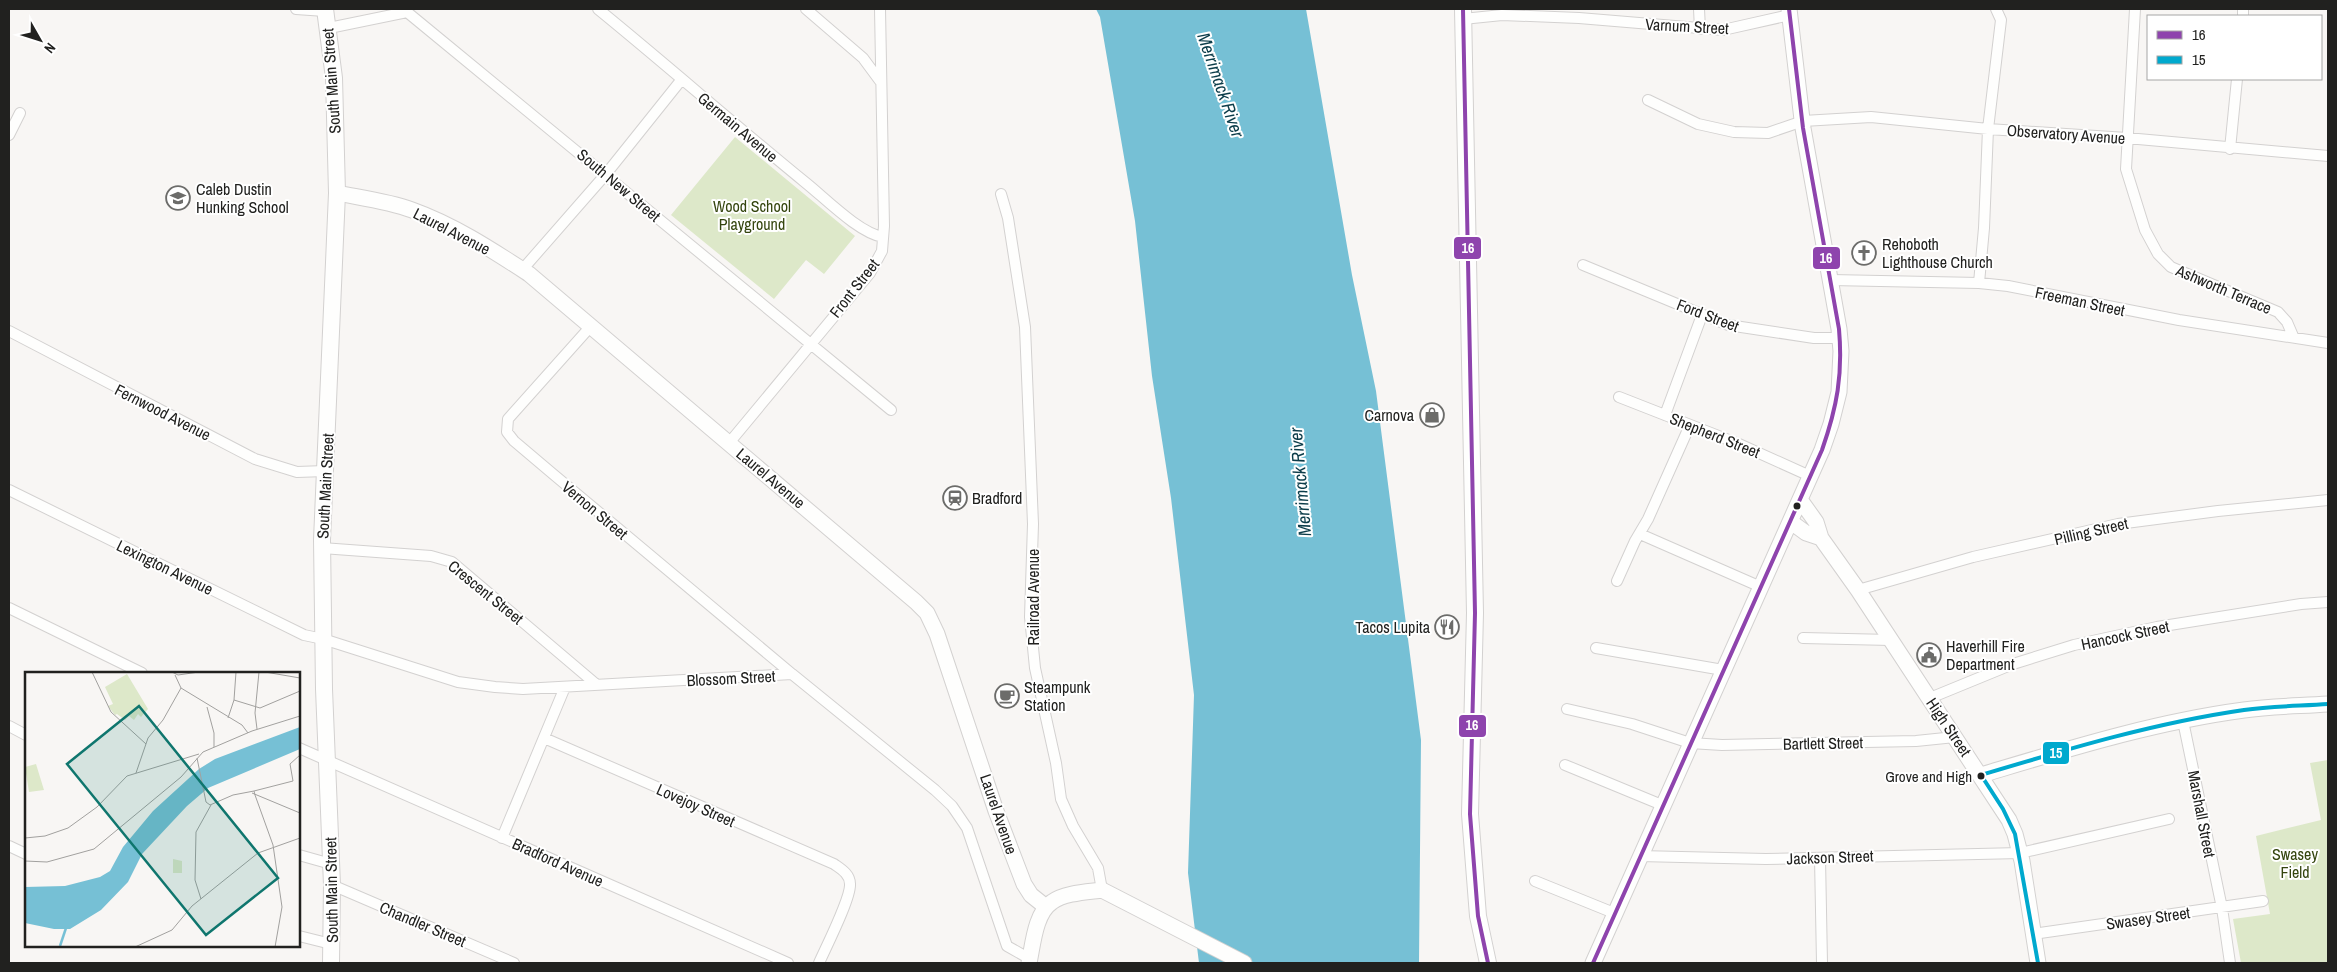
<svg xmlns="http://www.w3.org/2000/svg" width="2337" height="972" viewBox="0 0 2337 972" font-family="'Archivo Narrow',sans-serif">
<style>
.green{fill:#dde8c9}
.water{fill:#76c0d5}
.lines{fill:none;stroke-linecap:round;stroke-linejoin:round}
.street-casing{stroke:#d3d1d0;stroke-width:12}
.secondary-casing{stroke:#d3d1d0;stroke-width:17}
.primary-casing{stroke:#d3d1d0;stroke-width:18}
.street{stroke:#fefefd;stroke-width:10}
.secondary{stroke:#fefefd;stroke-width:15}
.primary{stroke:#fefefd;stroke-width:16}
.bus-1-casing{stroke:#fff;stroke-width:8}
.bus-2-casing{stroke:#fff;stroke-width:8}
.bus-1{stroke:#8e44ad;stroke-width:4}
.bus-2{stroke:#00a9ce;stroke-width:4}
.bus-dot{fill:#21211f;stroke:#fff;stroke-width:2}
.labels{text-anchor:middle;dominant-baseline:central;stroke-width:4;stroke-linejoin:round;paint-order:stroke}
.bus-label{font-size:15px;fill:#21211f;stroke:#fff;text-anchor:end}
.street-label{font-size:16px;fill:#21211f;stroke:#fff}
.poi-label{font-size:16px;fill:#21211f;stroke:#fff;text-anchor:start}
.park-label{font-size:16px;fill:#34450e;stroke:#fff}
.water-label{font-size:18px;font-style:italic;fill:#0c3d4a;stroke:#fff}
.inset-river{fill:none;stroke:#76c0d5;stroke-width:2.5}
.inset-road{fill:none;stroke:#a2a19f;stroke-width:1}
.view{fill:#0f766e;fill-opacity:0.15;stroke:#0f766e;stroke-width:2.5}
.inset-edge{fill:none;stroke:#21211f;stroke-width:2.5}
.line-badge{stroke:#fff;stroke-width:2}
.badge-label{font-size:14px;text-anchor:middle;font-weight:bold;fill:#fff}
</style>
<rect width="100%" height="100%" fill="#f8f6f4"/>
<!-- green -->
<path class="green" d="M735 137 855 236 824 274 806 260 774 299 671 215Z
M2328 760V963H2241L2233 919 2270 914 2256 836 2321 820 2310 763Z"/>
<!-- water -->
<path class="water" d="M1096 9H1306L1352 275 1376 391 1421 740 1419 963H1199L1188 873 1194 695 1171 498 1152 376 1135 221 1100 17Z"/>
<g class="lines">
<!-- street casing -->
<g class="street-casing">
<path id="street" d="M296 9 325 11
M598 9C668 66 736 126 806 183 826 199 859 233 883 237
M806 9 863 58 880 81
M1699 9 1700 29
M2135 9 2126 169 2145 230 2158 254 2171 267 2278 312 2287 322 2293 336
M2243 16V9
M1463 19 1502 15 1579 18 1723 30 1790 15
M329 28 407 12 891 410
M1648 100 1698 124 1734 132 1768 133 1803 121 1871 117 1988 129 2127 138 2328 156
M9 135 20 113
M2230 149 2237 79
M1001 194 1008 218 1025 327 1033 524 1030 617 1035 668 1056 763 1061 799 1073 826 1098 868 1102 890
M1583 265 1728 325 1814 338H1840
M522 270 606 174 682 79
M1831 280 1979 283 2008 286 2179 320 2328 343
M1979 283 1984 228 1988 129 2001 20 1996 9
M591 326 508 419 507 432 514 441 553 474 792 674
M9 331 255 459 297 472 325 471
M1619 397 1739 444 1810 476
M1665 415 1702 315
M729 443 870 273 882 251 884 226 880 9
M9 490 304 635 323 639 458 682 495 687 523 689 792 674 935 790 952 806 967 828 1007 946 1030 959
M1640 534 1761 587
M322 548 431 556 452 562 597 685
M1617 581 1635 541 1648 519 1690 425
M1858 590 1973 557 2118 524 2218 511 2328 500
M9 608 142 673
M1803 638 1891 640
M1596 648 1723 670
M1930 698 2013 664 2074 645 2157 627 2301 604 2328 602
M1567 709 1632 724 1690 743 1722 745 1916 741 1955 737
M2183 721 2222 908 2230 963
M9 726 26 735
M544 738 834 864C841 869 850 874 850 884 851 898 826 947 819 963
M299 748 788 963
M1565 765 1662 805
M502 838 565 687
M9 846 26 854
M299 855 331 864
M1639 856 1766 859 2020 853 2169 819
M1820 858 1822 963
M1535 881 1614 913
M332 885 514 963
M2033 934 2263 901
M299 936 331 944"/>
</g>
<!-- secondary casing -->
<g class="secondary-casing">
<path id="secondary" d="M337 193C362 198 388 201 412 210 454 225 492 250 529 274L916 602 927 613 937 634 996 811 1024 884 1031 895 1046 907
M1801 501 1816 522 1821 538 1858 590 2009 820 2015 834 2022 861 2038 963
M1791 522 1806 533 1821 538
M1981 775C2068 749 2154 722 2244 710 2272 706 2300 706 2328 704
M1029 963C1033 945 1035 913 1052 902 1064 893 1087 892 1102 890L1244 963
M1593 963 1822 450 1831 424 1839 392 1841 351 1839 329 1803 128 1789 9"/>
</g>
<!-- primary casing -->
<g class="primary-casing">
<path id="primary" d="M325 9 334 78 337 193 322 540 324 689 332 885 331 963
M1463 9 1475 613 1470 814 1478 916 1488 963"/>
</g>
<!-- street -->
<use href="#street" class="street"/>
<!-- secondary -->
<use href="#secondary" class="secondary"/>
<!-- primary -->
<use href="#primary" class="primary"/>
<!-- bus-1 casing -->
<g class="bus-1-casing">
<path id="bus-1" d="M1463 9 1475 613 1470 814 1478 916 1488 963
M1593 963 1822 450C1837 407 1843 375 1839 329L1803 128 1789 9"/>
</g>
<!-- bus-2 casing -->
<g class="bus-2-casing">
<path id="bus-2" d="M2038 963 2015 834 2003 809 1981 775C2068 749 2154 723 2244 710 2272 706 2300 706 2328 704"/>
</g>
<!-- bus-1 -->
<use href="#bus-1" class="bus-1"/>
<!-- bus-2 -->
<use href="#bus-2" class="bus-2"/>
</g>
<!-- icons -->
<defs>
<g id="school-ring" transform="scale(1.25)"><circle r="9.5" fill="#fff" stroke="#6c6c6a" stroke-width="1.5"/><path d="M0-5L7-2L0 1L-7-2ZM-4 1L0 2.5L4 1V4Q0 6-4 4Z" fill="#6c6c6a"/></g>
<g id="church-ring" transform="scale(1.25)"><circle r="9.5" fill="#fff" stroke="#6c6c6a" stroke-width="1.5"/><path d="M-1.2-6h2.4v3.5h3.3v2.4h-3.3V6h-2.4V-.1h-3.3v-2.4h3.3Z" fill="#6c6c6a"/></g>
<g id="shop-ring" transform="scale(1.25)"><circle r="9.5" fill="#fff" stroke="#6c6c6a" stroke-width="1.5"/><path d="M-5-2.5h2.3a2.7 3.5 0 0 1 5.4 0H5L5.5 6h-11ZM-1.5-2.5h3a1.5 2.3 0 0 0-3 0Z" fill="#6c6c6a"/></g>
<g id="station-ring" transform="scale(1.25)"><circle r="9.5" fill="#fff" stroke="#6c6c6a" stroke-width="1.5"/><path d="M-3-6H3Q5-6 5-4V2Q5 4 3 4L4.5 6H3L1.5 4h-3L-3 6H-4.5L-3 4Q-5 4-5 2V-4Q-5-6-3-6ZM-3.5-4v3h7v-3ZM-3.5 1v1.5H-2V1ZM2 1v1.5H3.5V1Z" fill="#6c6c6a"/></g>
<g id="restaurant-ring" transform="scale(1.25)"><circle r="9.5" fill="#fff" stroke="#6c6c6a" stroke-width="1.5"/><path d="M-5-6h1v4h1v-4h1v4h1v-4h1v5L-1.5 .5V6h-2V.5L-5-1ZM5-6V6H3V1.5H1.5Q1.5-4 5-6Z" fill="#6c6c6a"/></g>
<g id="civic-ring" transform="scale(1.25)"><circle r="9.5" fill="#fff" stroke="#6c6c6a" stroke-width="1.5"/><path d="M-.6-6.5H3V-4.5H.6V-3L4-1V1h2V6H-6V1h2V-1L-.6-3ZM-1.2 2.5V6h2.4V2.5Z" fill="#6c6c6a"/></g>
<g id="cafe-ring" transform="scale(1.25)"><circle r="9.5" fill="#fff" stroke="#6c6c6a" stroke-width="1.5"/><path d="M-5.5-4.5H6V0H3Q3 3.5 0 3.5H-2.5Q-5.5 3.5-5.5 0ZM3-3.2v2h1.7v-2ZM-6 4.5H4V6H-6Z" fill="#6c6c6a"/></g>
</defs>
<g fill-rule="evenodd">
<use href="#school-ring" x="178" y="198"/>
<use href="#church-ring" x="1864" y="253"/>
<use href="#shop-ring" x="1432" y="415"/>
<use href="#station-ring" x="955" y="498"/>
<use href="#restaurant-ring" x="1447" y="627"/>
<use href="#civic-ring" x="1929" y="655"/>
<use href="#cafe-ring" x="1007" y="696"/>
</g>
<!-- markers -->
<g class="bus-dot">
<circle cx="1797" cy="506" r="4.5"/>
<circle cx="1981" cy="776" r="4.5"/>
</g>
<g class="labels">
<!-- bus labels -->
<g class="bus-label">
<text x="1972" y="776">Grove and High</text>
</g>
<!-- street labels -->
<g class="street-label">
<text transform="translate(1687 26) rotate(3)">Varnum Street</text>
<text transform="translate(331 81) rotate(-94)">South Main Street</text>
<text transform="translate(738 127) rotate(40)">Germain Avenue</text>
<text transform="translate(2066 134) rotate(4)">Observatory Avenue</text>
<text transform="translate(619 185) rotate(40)">South New Street</text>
<text transform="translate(452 231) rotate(27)">Laurel Avenue</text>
<text transform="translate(854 288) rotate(-52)">Front Street</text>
<text transform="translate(2224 289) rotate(23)">Ashworth Terrace</text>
<text transform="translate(2080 301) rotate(12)">Freeman Street</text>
<text transform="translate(1708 315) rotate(21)">Ford Street</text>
<text transform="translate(163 412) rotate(27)">Fernwood Avenue</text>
<text transform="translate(1715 435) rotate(22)">Shepherd Street</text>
<text transform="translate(771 478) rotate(40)">Laurel Avenue</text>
<text transform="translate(325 486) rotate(-87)">South Main Street</text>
<text transform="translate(595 510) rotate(40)">Vernon Street</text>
<text transform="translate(2091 531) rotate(-13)">Pilling Street</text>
<text transform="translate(165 567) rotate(26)">Lexington Avenue</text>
<text transform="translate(486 592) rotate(39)">Crescent Street</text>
<text transform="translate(1033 597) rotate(-90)">Railroad Avenue</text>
<text transform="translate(2125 635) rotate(-12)">Hancock Street</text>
<text transform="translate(731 678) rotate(-3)">Blossom Street</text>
<text transform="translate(1949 727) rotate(56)">High Street</text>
<text transform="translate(1823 743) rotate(-1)">Bartlett Street</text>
<text transform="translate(696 805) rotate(24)">Lovejoy Street</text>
<text transform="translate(999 814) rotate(71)">Laurel Avenue</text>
<text transform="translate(2202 814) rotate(79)">Marshall Street</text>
<text transform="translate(1830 857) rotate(-2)">Jackson Street</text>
<text transform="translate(558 862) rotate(24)">Bradford Avenue</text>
<text transform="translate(331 890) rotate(-91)">South Main Street</text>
<text transform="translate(2148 918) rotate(-8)">Swasey Street</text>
<text transform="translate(423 924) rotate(23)">Chandler Street</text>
</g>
<!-- poi labels -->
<g class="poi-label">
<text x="196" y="189">Caleb Dustin<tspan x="196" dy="18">Hunking School</tspan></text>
<text x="1882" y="244">Rehoboth<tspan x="1882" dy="18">Lighthouse Church</tspan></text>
<text x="1414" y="415" text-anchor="end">Carnova</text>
<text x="972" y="498">Bradford</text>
<text x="1430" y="627" text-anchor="end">Tacos Lupita</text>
<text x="1946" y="646">Haverhill Fire<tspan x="1946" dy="18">Department</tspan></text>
<text x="1024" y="687">Steampunk<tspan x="1024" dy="18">Station</tspan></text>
</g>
<!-- park labels -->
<g class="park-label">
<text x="752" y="206">Wood School<tspan x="752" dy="18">Playground</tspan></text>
<text x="2295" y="854">Swasey<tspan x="2295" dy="18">Field</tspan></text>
</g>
<!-- water labels -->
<g class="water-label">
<text transform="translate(1221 85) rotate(71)">Merrimack River</text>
<text transform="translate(1300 482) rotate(-95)">Merrimack River</text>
</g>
</g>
<!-- overview -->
<g transform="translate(25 672)">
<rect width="275" height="275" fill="#f8f6f4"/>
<path d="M102 2 123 37 116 45 113 42 109 48 104 44 100 48 92 42 90 43 83 34 88 32 80 15ZM11 92 19 118 4 120 0 95ZM148 187 157 189V201H148Z" fill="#dde8c9"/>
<path d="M275 55V77L183 116 162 134 117 182 103 210 76 238 45 257H29L0 251V215L40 214 75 205 85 199 98 175 128 139 174 97 190 87Z" fill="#76c0d5"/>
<path class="inset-river" d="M35 274 41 256"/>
<path class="inset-road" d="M67 0 86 40 121 72M147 0 153 3 174 0M240 0 275 6M150 3 156 16 217 53 223 61M209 28 235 36 275 19M182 35 189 61V75M203 46 209 28 211 0M232 57 230 41 234 0M172 86 181 130 185 133 208 123 229 119 230 123M111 101 123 66 138 48 156 16M229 119 268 109 265 92 275 83M227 121 275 141M230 123 248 173M0 166 20 164 43 156 72 135 102 104 174 82M248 173 257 235 250 275M0 189 22 190 69 177 156 105 178 80 227 59 275 44M176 227 170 208 171 160 186 133M110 275 147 258 167 234 233 181 275 166"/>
<path class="view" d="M114 34 253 206 181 263 42 92Z"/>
<rect width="275" height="275" class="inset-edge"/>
</g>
<g class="line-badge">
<rect x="1453" y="236" width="29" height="24" rx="5" fill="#8e44ad"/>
<rect x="1812" y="246" width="29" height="24" rx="5" fill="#8e44ad"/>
<rect x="1458" y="714" width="29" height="24" rx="5" fill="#8e44ad"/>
<rect x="2042" y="741" width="28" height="24" rx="5" fill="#00a9ce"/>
</g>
<g class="badge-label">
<text x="1468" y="253">16</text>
<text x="1826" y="263">16</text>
<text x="1472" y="730">16</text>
<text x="2056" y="758">15</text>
</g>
<!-- border -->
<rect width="2337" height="972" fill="none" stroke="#21211f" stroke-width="20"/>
<!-- legend -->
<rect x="2147" y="15" width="175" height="65" fill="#ffffff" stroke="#a6a6a5"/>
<rect x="2157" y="31" width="25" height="8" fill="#8e44ad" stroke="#a6a6a5"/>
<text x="2192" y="40" font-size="15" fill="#21211f">16</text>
<rect x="2157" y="56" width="25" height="8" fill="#00a9ce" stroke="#a6a6a5"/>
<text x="2192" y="65" font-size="15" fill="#21211f">15</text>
<!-- north arrow -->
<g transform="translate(40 40) rotate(129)" stroke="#ffffff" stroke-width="4" paint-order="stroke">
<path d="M0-4L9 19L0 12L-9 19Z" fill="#21211f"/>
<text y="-8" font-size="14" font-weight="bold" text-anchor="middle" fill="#21211f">N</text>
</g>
</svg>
